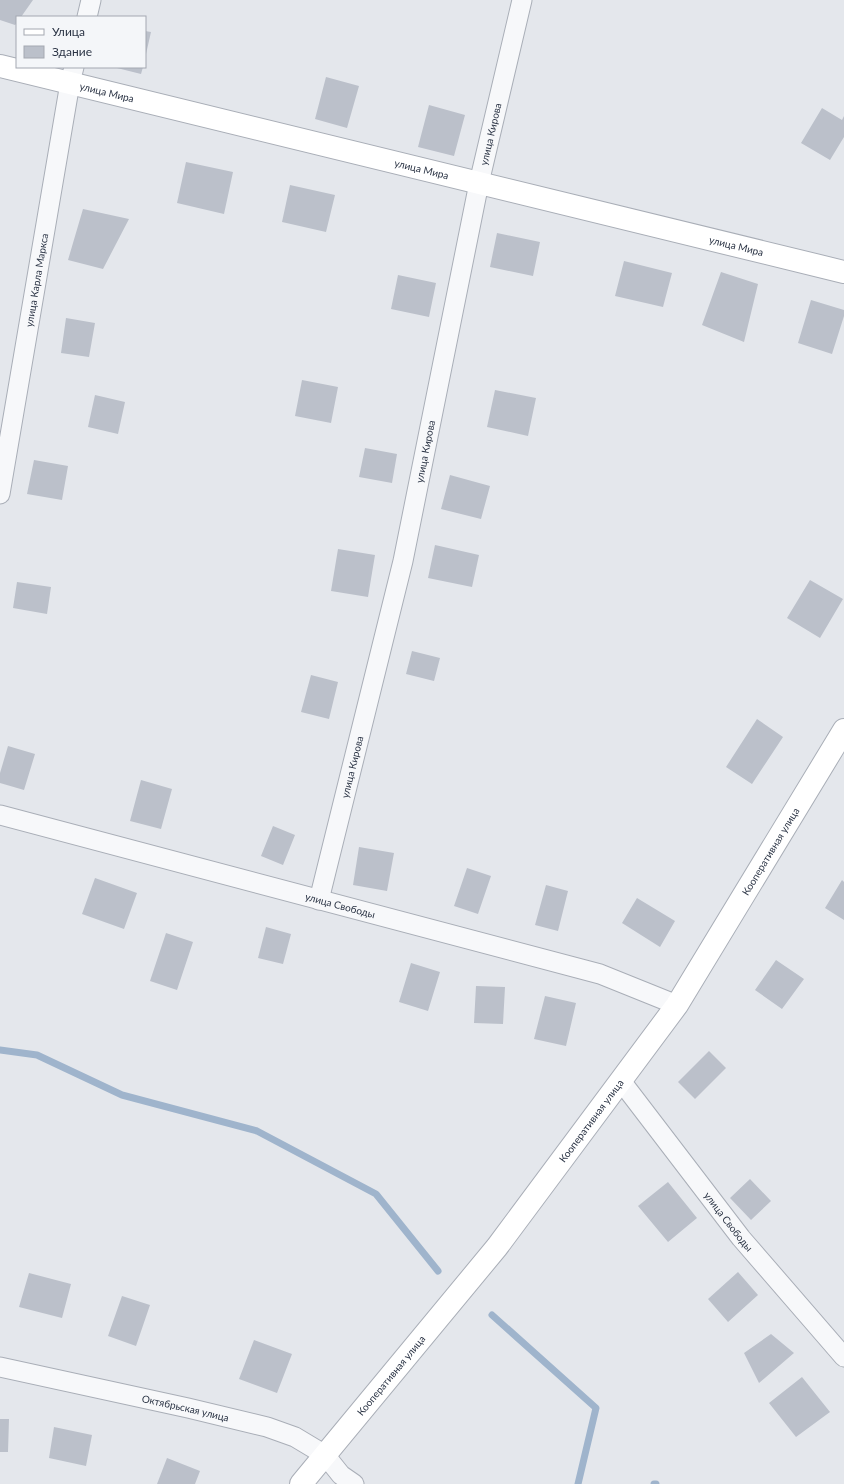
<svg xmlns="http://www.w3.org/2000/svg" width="844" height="1484" viewBox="0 0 844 1484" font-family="Lato,sans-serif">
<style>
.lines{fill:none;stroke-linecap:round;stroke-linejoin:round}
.stream{stroke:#9fb4cc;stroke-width:7}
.building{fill:#bbc0ca}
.street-casing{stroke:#a9aeb7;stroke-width:21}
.secondary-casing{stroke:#a9aeb7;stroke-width:24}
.street{stroke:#f7f8fa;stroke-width:19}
.secondary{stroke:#fff;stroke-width:22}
.labels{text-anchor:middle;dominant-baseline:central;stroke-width:3.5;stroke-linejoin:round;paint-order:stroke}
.street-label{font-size:10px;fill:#2b3445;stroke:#f4f6f9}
</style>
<rect width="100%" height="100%" fill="#e4e7ec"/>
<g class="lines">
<!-- stream -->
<path class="stream" d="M0 1050 37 1055 122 1095 257 1131 376 1194 438 1271
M492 1315 596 1408 578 1484
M654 1484H656"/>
</g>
<!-- building -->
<path class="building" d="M0 0H33L21 17H17V23L15 25 0 20Z
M145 31 151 32 146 54H145Z
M113 67H143L141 74Z
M326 77 359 86 347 128 315 119Z
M429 105 465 115 454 156 418 147Z
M822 108 842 120 844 116V137L830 160 801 143Z
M186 162 233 172 224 214 177 203Z
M290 185 335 195 326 232 282 222Z
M83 209 129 219 103 269 68 260Z
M497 233 540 242 533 276 490 267Z
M624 261 672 273 663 307 615 296Z
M721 272 758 284 744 342 702 325Z
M398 275 436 283 429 317 391 309Z
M811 300 844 310V316L832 354 798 343Z
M66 318 95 323 89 357 61 353Z
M302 380 338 387 331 423 295 416Z
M495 390 536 398 528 436 487 427Z
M95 395 125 402 118 434 88 427Z
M365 448 397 454 392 483 359 477Z
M34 460 68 466 62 500 27 494Z
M450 475 490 486 481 519 441 509Z
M435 545 479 555 472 587 428 578Z
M338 549 375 555 368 597 331 591Z
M810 580 843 599 820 638 787 618Z
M17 582 51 587 47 614 13 608Z
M412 651 440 658 434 681 406 674Z
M311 675 338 682 329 719 301 712Z
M757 719 783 737 752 784 726 767Z
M8 746 35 754 24 790 0 783V773Z
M141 780 172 789 161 829 130 821Z
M273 826 295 835 283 865 261 856Z
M359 847 394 853 387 891 353 885Z
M467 868 491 876 478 914 454 906Z
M95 878 137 893 124 929 82 914Z
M842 880 844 882V920L825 908Z
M546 885 568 891 558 931 535 925Z
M637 898 675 921 660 947 622 923Z
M266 927 291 934 283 964 258 958Z
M166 933 193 942 177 990 150 981Z
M776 960 804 979 782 1009 755 990Z
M411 963 440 972 428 1011 399 1002Z
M476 986 505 987 503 1024 474 1023Z
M545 996 576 1003 566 1046 534 1039Z
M709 1051 726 1068 695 1099 678 1082Z
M750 1179 771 1201 751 1220 730 1198Z
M668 1182 697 1218 668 1242 638 1206Z
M738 1272 758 1295 728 1322 708 1299Z
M29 1273 71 1284 62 1318 19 1307Z
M122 1296 150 1305 136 1346 108 1336Z
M771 1334 794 1353 759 1383 744 1353Z
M254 1340 292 1354 277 1393 239 1379Z
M802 1377 830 1412 796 1437 769 1403Z
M0 1419H9L8 1452H0Z
M54 1427 92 1435 86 1466 49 1458Z
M167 1458 200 1471 195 1484H157Z"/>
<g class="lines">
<!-- street casing -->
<g class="street-casing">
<g id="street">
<path d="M87 17 91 0"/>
<path id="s1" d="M0 494 70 83 74 67"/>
<path id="s2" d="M0 815 600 974 677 1005"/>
<path id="s3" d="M319 900 403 561 479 183 522 0"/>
<path id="s4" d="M621 1081 741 1238 844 1357"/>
<path id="s5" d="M0 1367 188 1408 267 1427 295 1437 325 1455 341 1475 354 1484"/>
</g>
</g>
<!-- secondary casing -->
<g class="secondary-casing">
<g id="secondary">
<path id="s6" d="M0 66 844 272"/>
<path id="s7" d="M301 1484 497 1247 677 1005 844 730"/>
</g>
</g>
<!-- street -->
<use href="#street" class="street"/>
<!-- secondary -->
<use href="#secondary" class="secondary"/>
</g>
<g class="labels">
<!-- street labels -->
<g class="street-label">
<text stroke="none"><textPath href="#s6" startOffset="110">улица Мира</textPath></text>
<text stroke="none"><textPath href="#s3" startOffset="785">улица Кирова</textPath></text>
<text stroke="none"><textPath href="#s6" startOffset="434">улица Мира</textPath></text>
<text stroke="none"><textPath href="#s6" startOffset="758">улица Мира</textPath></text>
<text stroke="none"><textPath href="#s1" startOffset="217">улица Карла Маркса</textPath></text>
<text stroke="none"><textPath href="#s3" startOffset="461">улица Кирова</textPath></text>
<text stroke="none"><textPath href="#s3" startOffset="137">улица Кирова</textPath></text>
<text stroke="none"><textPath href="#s7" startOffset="789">Кооперативная улица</textPath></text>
<text stroke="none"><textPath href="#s2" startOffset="352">улица Свободы</textPath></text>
<text stroke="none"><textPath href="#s7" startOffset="465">Кооперативная улица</textPath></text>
<text stroke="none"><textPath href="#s4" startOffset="177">улица Свободы</textPath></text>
<text stroke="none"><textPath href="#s7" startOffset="141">Кооперативная улица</textPath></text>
<text stroke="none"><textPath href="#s5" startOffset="190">Октябрьская улица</textPath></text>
</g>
</g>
<!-- legend -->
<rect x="16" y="16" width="130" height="52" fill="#f4f6f9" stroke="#a4a8b1"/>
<rect x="24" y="29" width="20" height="6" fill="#ffffff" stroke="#a4a8b1"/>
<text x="52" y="36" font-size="12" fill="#2b3445">Улица</text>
<rect x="24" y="46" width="20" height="12" fill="#bbc0ca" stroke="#a4a8b1"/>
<text x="52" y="56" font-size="12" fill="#2b3445">Здание</text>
</svg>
